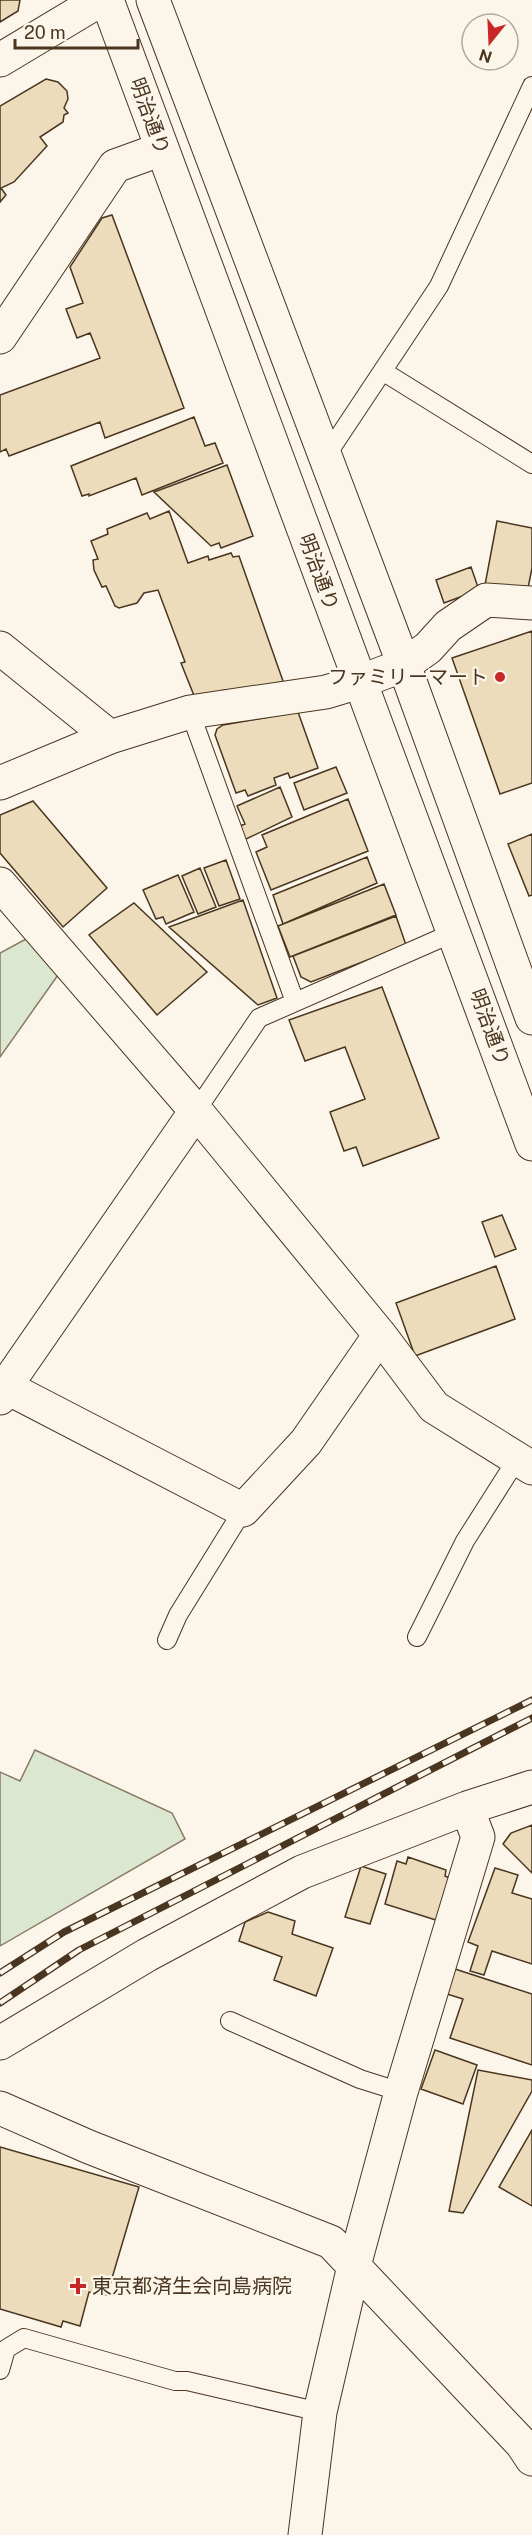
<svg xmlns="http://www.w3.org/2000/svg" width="532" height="2535" viewBox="0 0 532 2535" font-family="'Public Sans','Noto Sans JP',sans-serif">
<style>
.green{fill:#dce7d0;stroke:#887966;stroke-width:1.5}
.building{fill:#ecdcbc;stroke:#4a3520;stroke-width:1.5}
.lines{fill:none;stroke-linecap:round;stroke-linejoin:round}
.lane-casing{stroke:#4a3520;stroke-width:20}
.street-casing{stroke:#4a3520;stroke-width:35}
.secondary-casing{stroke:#4a3520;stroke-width:35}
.primary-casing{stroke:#4a3520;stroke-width:35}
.lane{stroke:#fbf6e9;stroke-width:18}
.street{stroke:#fbf6e9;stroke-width:33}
.secondary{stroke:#fbf6e9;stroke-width:33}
.primary{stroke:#fbf6e9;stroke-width:33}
.rail-casing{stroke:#4a3520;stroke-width:7}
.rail{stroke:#fbf6e9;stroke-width:4.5;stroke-dasharray:14;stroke-linecap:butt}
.poi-dot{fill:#c62828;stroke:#fbf6e9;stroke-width:2}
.labels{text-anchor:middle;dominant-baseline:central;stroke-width:4.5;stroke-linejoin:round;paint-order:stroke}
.street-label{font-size:20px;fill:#4a3520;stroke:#fbf6e9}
.poi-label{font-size:20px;fill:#4a3520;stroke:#fbf6e9;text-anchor:end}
</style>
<rect width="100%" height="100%" fill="#fbf6e9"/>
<!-- green -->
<path class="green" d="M26 939 58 975 0 1057V953Z
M35 1750 172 1813 185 1839 0 1946V1772L20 1781Z"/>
<!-- building -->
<path class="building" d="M0 0H20L18 11 0 22Z
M46 79 58 82 67 91 68 99 64 108 68 113 64 115 63 122 40 137 47 146 14 182 1 188 6 195 0 202V106Z
M112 215 184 408 105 438 100 422 9 456 6 449 0 452V395L100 358 90 333 77 338 66 309 83 303 70 267 102 218Z
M194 417 205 446 215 443 223 463 142 495 136 478 89 496V494L82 496 71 466Z
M227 465 253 536 221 548 219 543 211 546 154 492Z
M169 511 188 563 208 556 209 560 231 553 233 557 239 556 283 681 260 690 227 695 225 690 195 698 181 663 185 662 158 590 144 593 137 603 119 608 115 606 106 586 102 587 94 570 93 560 98 559 91 541 108 534 107 529 147 513 150 519Z
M497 521 532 528V568L527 593 485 585Z
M471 567 479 590 444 603 436 580Z
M532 631V783L500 794 452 658Z
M298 712 318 768 290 778 288 773 274 778 276 785 248 796 245 790 236 793 215 735 217 729 223 725Z
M336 767 347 793 304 810 294 783Z
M280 787 292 817 244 840 237 827 245 824 237 806Z
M348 799 368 851 271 890 256 852 267 847 262 835Z
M33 801 107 888 63 927 0 853V815Z
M532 834V895L529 896 508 844Z
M367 857 377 883 283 924 273 895Z
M226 860 240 899 219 906 204 868Z
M200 868 216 907 198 914 182 876Z
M178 875 194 912 166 924 163 917 156 919 143 890Z
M384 884 396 915 290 957 278 926Z
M243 900 277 998 258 1005 169 927Z
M134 903 207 972 157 1015 89 935Z
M396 916 406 945 311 982 301 977 293 956Z
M382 987 439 1138 363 1166 356 1147 344 1151 330 1112 365 1099 345 1047 305 1061 289 1020Z
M502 1215 516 1249 495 1257 482 1222Z
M496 1266 515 1319 415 1356 396 1303Z
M532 1825V1873L503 1844 511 1833Z
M408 1857 446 1870 445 1876 452 1879 439 1921 385 1904 397 1861 406 1864Z
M361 1866 386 1874 370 1924 345 1917Z
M495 1868 518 1875 512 1893 532 1899V1964L492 1951 484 1975 470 1971 478 1946 468 1942Z
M268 1912 295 1921 292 1934 333 1948 316 1996 274 1980 282 1957 239 1941 245 1922Z
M455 1969 532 1994V2065L450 2038 463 1999 447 1994Z
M435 2050 477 2065 463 2104 421 2089Z
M478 2070 532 2080V2091L463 2213 449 2211Z
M532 2130V2206L499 2187Z
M0 2147 139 2187 107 2295 89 2292 80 2326 63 2321 61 2327 0 2309Z"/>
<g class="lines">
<!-- lane casing -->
<g class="lane-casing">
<path id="lane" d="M384 372 532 464
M326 456 439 286 532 86
M190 712 295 1002
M196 1111 259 1018 455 932
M417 1637 465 1541 517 1459
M167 1640 178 1615 243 1510
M230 2021 360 2079 401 2092
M0 2370 6 2349 24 2338 175 2381H187L320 2412"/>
</g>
<!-- street casing -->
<g class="street-casing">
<path id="street" d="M0 337 115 166 162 149
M0 648 110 737
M0 783 110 737 190 712 326 692 359 682 404 665 428 648 448 626 486 600 532 603
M0 884 196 1111 380 1335 434 1407 532 1468
M0 1384 243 1510 306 1442 380 1335
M0 1398 5 1387 196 1111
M0 2043 147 1955 302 1872 467 1808
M0 2108 89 2147 331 2242 522 2444 532 2459
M305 2535 320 2412 354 2266 401 2092 478 1837 467 1808 532 1787"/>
</g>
<!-- secondary casing -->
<g class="secondary-casing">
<path id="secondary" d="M0 60 100 0"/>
</g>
<!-- primary casing -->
<g class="primary-casing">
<path id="primary" d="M107 0 532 1144
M153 0 404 665 532 1018"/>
</g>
<!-- lane -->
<use href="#lane" class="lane"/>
<!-- street -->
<use href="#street" class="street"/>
<!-- secondary -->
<use href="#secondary" class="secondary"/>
<!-- primary -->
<use href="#primary" class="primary"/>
<!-- rail casing -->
<g class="rail-casing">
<path id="rail" d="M0 1973 64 1932 532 1700
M0 2003 79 1950 532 1718"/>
</g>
<!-- rail -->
<use href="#rail" class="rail"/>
</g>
<!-- markers -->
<g class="poi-dot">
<circle cx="500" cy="677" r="6"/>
<path d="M75 2277h6v6h6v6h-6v6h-6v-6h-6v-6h6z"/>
</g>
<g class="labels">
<!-- street labels -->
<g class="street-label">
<text transform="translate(150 116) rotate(70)">明治通り</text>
<text transform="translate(319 572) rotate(70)">明治通り</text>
<text transform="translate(490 1027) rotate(70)">明治通り</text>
</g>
<!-- poi labels -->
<g class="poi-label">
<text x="488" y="677">ファミリーマート</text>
<text x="92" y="2286" text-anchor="start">東京都済生会向島病院</text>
</g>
</g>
<!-- north arrow -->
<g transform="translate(490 42) rotate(198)"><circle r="28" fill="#fbf6e9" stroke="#b4a999" stroke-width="1.5"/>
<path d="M0-4.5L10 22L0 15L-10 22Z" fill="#c62828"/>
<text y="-9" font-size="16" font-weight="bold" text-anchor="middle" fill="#4a3520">N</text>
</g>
<!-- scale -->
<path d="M15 39v9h123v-9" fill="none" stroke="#4a3520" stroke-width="3"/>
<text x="24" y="39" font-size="18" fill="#4a3520" stroke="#fbf6e9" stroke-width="4.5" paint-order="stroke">20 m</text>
</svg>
